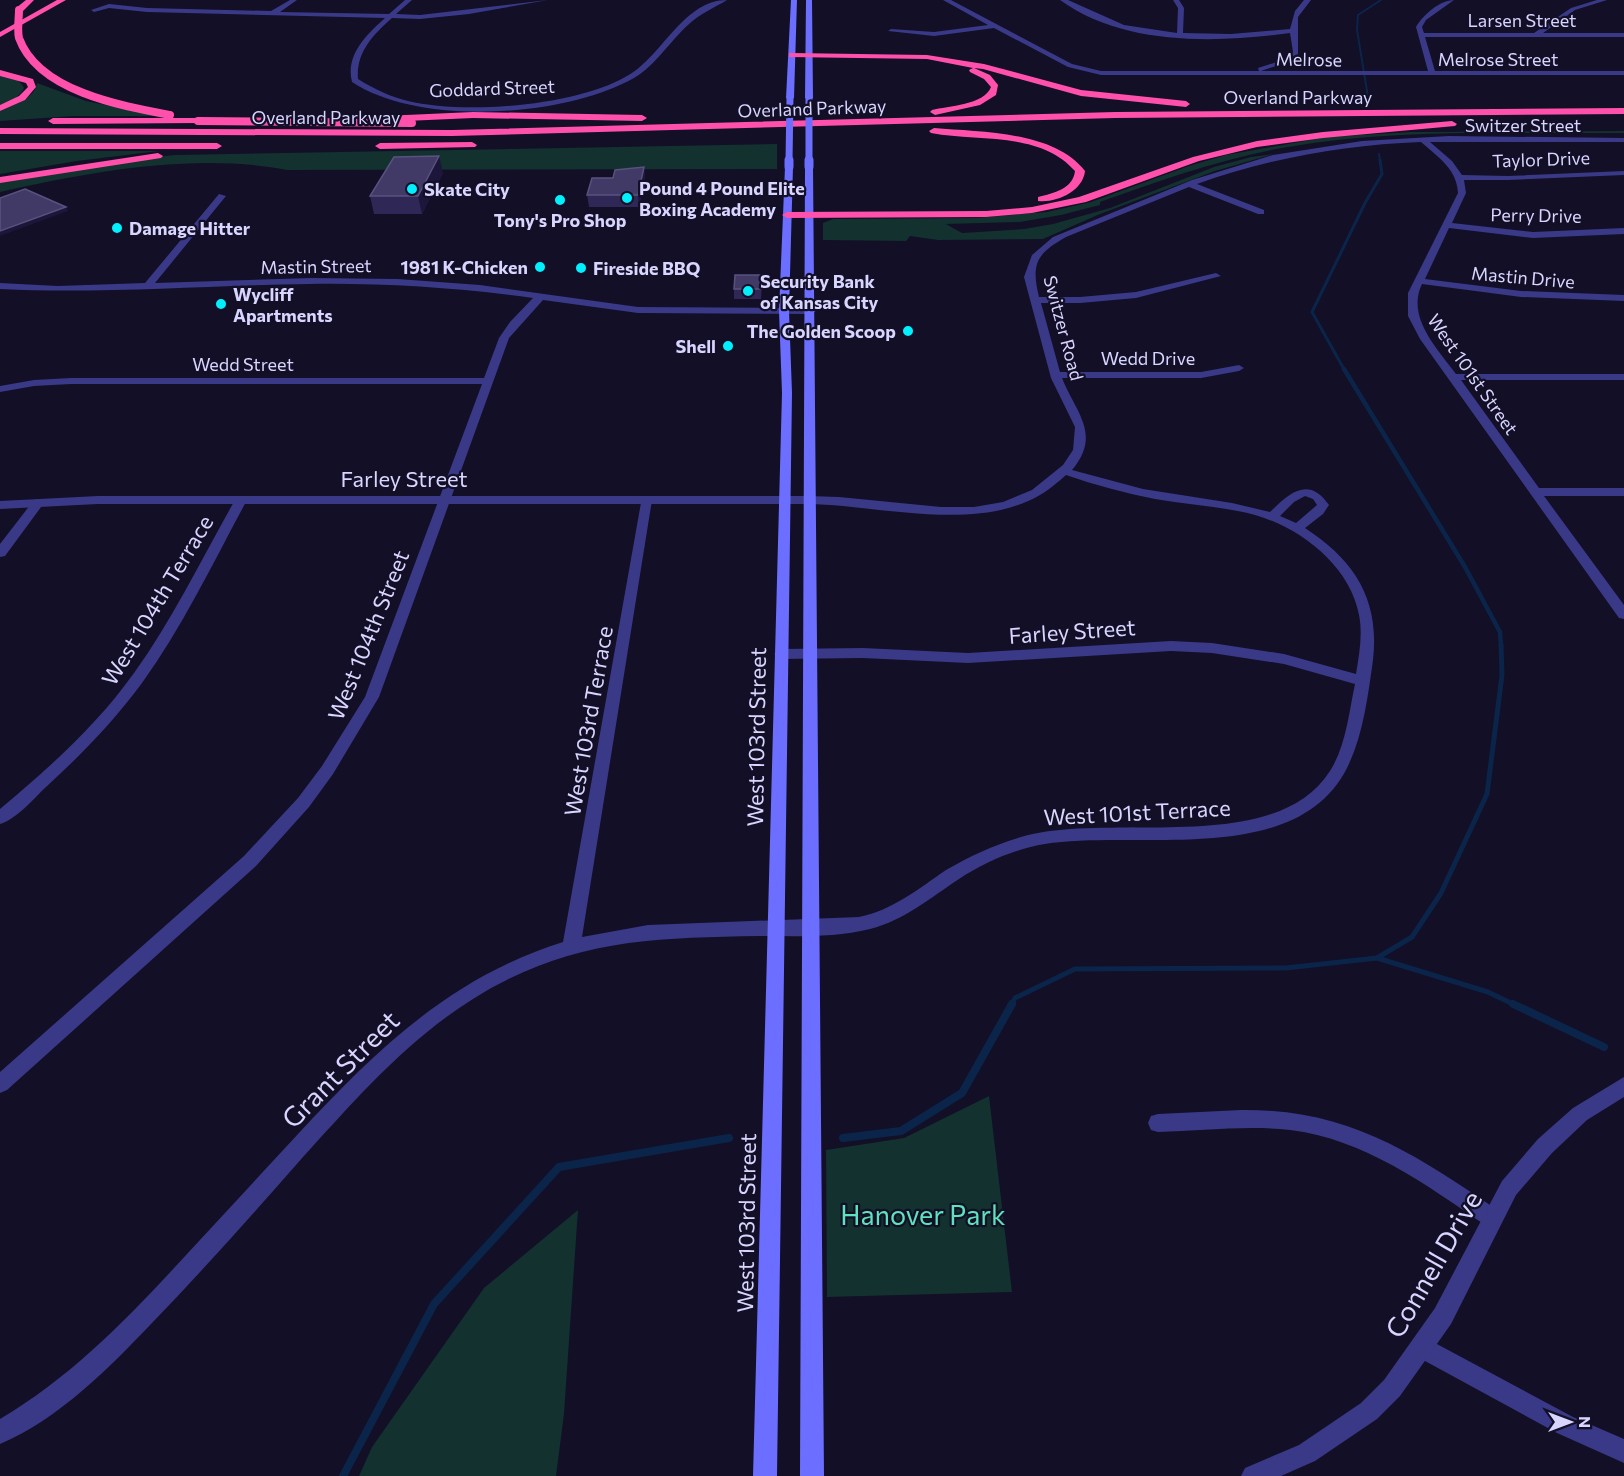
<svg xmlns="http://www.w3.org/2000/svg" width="1624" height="1476" viewBox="0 0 1624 1476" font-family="Commissioner,sans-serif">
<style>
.green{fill:#12312f}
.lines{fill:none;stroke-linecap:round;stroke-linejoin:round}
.stream-far4{stroke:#0b254a;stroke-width:2}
.stream-far3{stroke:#0b254a;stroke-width:3}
.stream-far2{stroke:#0b254a;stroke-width:4.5}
.stream-far1{stroke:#0b254a;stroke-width:5}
.stream{stroke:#0b254a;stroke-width:8}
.minor{fill:#393987;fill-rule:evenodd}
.tertiary{fill:#393987;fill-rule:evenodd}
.secondary{fill:#6c6eff;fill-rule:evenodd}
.motorway{fill:#ff50ab;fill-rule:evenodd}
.secondary-bridge-far1{stroke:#6c6eff;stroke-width:7}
.secondary-bridge{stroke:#6c6eff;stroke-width:9}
.motorway-bridge{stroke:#ff50ab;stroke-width:8}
.wall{fill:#2f2755}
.shaded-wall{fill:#1c163b}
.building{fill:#413a67;stroke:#59527f;stroke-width:1.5}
.poi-dot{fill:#01f0ff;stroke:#120f27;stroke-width:2}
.labels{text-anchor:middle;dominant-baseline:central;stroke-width:4.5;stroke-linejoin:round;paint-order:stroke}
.far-street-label{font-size:18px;fill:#d8d5ff;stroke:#120f27}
.far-poi-label{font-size:18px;font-weight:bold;fill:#d8d5ff;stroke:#120f27;text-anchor:start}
.street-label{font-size:22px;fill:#d8d5ff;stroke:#120f27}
.near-street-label{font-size:27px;fill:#d8d5ff;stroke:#120f27}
.near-park-label{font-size:27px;fill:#5de2bc;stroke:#120f27}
</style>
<rect width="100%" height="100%" fill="#120f27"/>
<!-- green -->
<path class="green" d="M0 76C10 77 19 77 24 88 19 98 10 101 0 105Z
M37 83 86 101 161 116H74L0 121V110C13 104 35 99 37 83Z
M1624 131V133C1512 134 1398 128 1288 147 1223 158 1162 180 1100 202V205L1061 215 1020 222 946 224 962 233 1024 229 1053 224 1110 208 1214 167 1251 157 1274 154 1215 171 1100 214 1043 239 938 240 910 236 906 241 823 240V223L833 219 976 218 1047 212 1091 202 1189 166 1226 155 1327 137 1411 132Z
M777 144V169L287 170C195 152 90 172 0 192V179L125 160 175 155Z
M0 151H159L77 161 0 174Z
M989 1096 1012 1292 827 1297 826 1150 904 1138Z
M578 1210 564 1414 556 1476H359L372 1447 484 1288Z"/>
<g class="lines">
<!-- stream-far4 -->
<path class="stream-far4" d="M1368 97 1357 30 1358 15 1381 0
M1379 154 1380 161"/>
<!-- stream-far3 -->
<path class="stream-far3" d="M1345 371 1312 312 1365 203 1382 174 1380 160"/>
<!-- stream-far2 -->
<path class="stream-far2" d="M1344 369 1465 567 1500 632 1501 646"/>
<!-- stream-far1 -->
<path class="stream-far1" d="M1377 958 1488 992 1517 1006
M1011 1006 1015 998 1075 969 1286 968 1377 958 1412 937 1441 893 1487 794 1502 675 1501 644"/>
<!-- stream -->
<path class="stream" d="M1513 1004 1604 1047
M843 1138 901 1131 962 1093 1012 1004
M343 1476 434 1304 559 1167 729 1138"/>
<!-- minor -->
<path class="minor" d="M290 0H297L280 12 389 14 405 0H412L396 14 420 15 548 0 469 14 420 19 392 18C373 35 356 52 358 79 374 89 391 97 408 101 465 115 582 106 632 73 663 53 685 0 727 0 714 8 701 13 689 24 670 41 656 65 634 78 565 117 420 127 352 82 345 55 367 34 385 18L147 12 109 8 94 12 91 10 109 4 147 8 271 11Z
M943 0H951L1072 64 1101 71H1259L1258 68 1286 59 1293 52 1290 33C1216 43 1123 46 1060 0H1068L1124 25 1177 33 1178 8 1173 0H1179L1184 8 1183 33 1231 34 1290 29 1295 11 1304 0H1311L1298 17V54L1290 61 1261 71H1428L1416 27C1423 15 1440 0 1454 0L1426 20 1422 27 1424 33H1534L1571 8 1597 0H1607L1575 10 1543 33H1624V37H1425L1435 71H1624V75H1101L1068 67 994 28 934 36 888 31 891 29 934 32 988 25Z
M1449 136 1624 138V142H1430L1452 161 1462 175 1508 176 1624 171V175L1508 180H1464L1466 193 1452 223 1533 232 1624 228V234L1533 238 1449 228 1425 279 1521 291 1624 295V301L1521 297 1422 284C1406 317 1437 348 1456 374H1624V380H1461L1539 488H1624V496H1544L1624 605V619L1619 618 1420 339 1408 316V293L1458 193C1457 169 1438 157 1421 142 1344 145 1270 158 1197 184L1264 210V214H1258L1189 187 1066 237C1036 254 1031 264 1039 297H1080L1136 292 1216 273 1221 276 1136 298 1080 303H1041L1060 372H1201L1239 365 1244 368 1239 371 1201 378H1062C1076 413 1102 434 1072 470L1143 489 1232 503 1270 512C1290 492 1309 476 1329 505L1323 514 1305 528C1354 560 1380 599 1373 660 1368 696 1363 736 1347 768 1296 869 1136 829 1045 844 1015 849 985 862 959 879 930 898 905 920 870 929 835 938 795 936 759 936 651 938 569 939 473 999 407 1040 355 1100 303 1157 254 1213 204 1269 152 1323 109 1368 59 1419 0 1444V1419C73 1376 130 1316 187 1254 224 1214 261 1174 298 1134 376 1050 451 977 563 942L642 497H650L652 500 582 937 648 925 859 917C893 910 918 889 946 870 970 856 994 845 1021 837 1109 811 1274 858 1330 771 1346 746 1349 712 1355 684L1284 664 1212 653 1171 651 968 663 863 658 781 659 774 654 781 649 863 648 968 653 1171 641 1212 643 1284 654 1356 674C1359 655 1363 635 1359 615 1350 566 1301 528 1255 515 1222 506 1188 505 1155 499 1125 493 1095 485 1066 475 1058 482 1049 490 1040 495 975 533 879 505 808 504L802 500 808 496 839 497 941 507H974L1003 502 1032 490 1063 465 1073 450 1075 427 1051 378 1024 277 1032 255 1053 237 1192 180 1273 155 1362 141ZM1305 496 1313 499 1317 505 1296 523 1280 516 1294 502Z
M219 194 226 196 155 283 311 278 398 279 480 285 638 307 811 308 816 311 811 314 638 313 543 300 509 338 379 697 333 774 309 807 256 866 7 1090 0 1093V1072L244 856 298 798 322 766 365 697 482 384H71L34 386 0 392V386L34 380 71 378H484L499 338 510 322 533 298C459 288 385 283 310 284 207 285 103 294 0 289V283L58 286 145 283Z
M241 496 247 500C214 561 183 626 142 683 114 721 81 755 46 787 33 799 17 819 0 824V809C49 768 97 725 134 673 173 619 202 558 235 500Z
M38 499 44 503 5 556 0 557V544L34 500Z
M1241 1110C1349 1109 1413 1153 1499 1211L1502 1218 1499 1225 1492 1228 1485 1225C1425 1184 1364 1139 1290 1130 1246 1125 1202 1131 1158 1132L1151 1130 1148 1123 1151 1116 1158 1114Z
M1422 1336 1573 1417 1624 1439V1463L1557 1433 1414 1355 1411 1347 1414 1339Z"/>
<!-- tertiary -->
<path class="tertiary" d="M98 496H808L814 500 808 504H98L0 509V501Z
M1624 1077V1097L1587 1120 1552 1153 1516 1195 1451 1324 1400 1396 1377 1419 1315 1461 1281 1476H1241L1245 1468 1299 1445 1361 1403 1384 1380 1435 1308 1502 1181 1538 1139 1573 1108Z"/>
<!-- secondary -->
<path class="secondary" d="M791 0H797L794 98 790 100 786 98Z
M806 0H812L813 98 809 100 805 98Z
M789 165 793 167 789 311 792 393 777 1476H753L782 393 779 311 785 167Z
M809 165 813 167 824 1476H800L805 167Z"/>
<!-- motorway -->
<path class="motorway" d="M26 0H34L22 12H16V8Z
M57 0H66L0 37V32Z
M792 53 927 55 984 64 1081 90 1186 101 1190 104 1186 107 1081 96 983 69 974 68 990 75 998 85 996 95 980 105 935 115 930 112 932 110C948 106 984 105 991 87L984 79 970 72 969 70 973 68 927 59 789 57V53Z
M0 70 33 79 36 87 25 100 0 111V105L19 96 28 87 26 83 0 76Z
M1624 108V114L1115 118 452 136 0 134V128L452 130 1115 112Z
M473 112 642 115 647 118 642 121 473 118 361 123 356 120 361 117Z
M196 118 199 119V123L53 124 48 121 53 118Z
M1452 121 1457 124 1455 126 1323 138 1257 147 1199 161 1086 202 1032 213 986 217 787 218 782 215 787 212 986 211 1032 207 1079 197 1193 157 1257 141 1323 132Z
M934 128C981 132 1054 131 1085 171 1083 191 1057 203 1038 201V197C1054 193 1073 189 1075 171 1040 131 978 142 931 133L929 131Z
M472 142 477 145 475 147 380 149 375 146 380 143Z
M0 143H217L222 146 217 149H0Z
M158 153 163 156 161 158 0 183V177Z"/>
<!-- secondary-bridge-far1 -->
<path class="secondary-bridge-far1" d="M809 98V161
M789 161 790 98"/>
<!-- secondary-bridge -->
<path class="secondary-bridge" d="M809 160V167
M789 167V160"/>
<!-- motorway-bridge -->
<path class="motorway-bridge" d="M19 10C19 18 17 30 19 38 38 91 121 106 170 115
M198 121 412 123"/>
</g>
<!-- wall -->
<path class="wall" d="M644 167 645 179 639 207H589L587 195 613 178Z
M443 173 422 214H374L370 196Z
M762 284 761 299H734V289Z"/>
<!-- shaded-wall -->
<path class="shaded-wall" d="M439 156 443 173 422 214 418 196Z
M644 167 645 179 639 207 638 195Z
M66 207 68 211 0 236V231Z"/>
<!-- building -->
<path class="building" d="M439 156 418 196H370L394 157Z
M644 167 638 195H587L592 178H613L615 170Z
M25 189 66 207 0 231V198Z
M735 275H762L761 289H734Z"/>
<!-- markers -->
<g class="poi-dot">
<circle cx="412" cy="189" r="6"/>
<circle cx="627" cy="198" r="6"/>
<circle cx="560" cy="200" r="6"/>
<circle cx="117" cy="228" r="6"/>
<circle cx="540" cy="267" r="6"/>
<circle cx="581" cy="268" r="6"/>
<circle cx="748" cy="291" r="6"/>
<circle cx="221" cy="304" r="6"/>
<circle cx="908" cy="331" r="6"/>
<circle cx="728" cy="346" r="6"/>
</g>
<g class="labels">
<!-- far-street labels -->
<g class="far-street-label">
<text x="1522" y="20">Larsen Street</text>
<text transform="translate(1309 59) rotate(1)">Melrose</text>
<text x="1498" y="59">Melrose Street</text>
<text transform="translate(492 88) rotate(-2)">Goddard Street</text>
<text x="1298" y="97">Overland Parkway</text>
<text transform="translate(812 108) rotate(-2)">Overland Parkway</text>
<text x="326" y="117">Overland Parkway</text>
<text x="1523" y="125">Switzer Street</text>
<text transform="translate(1541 159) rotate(-2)">Taylor Drive</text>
<text transform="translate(1536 215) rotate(1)">Perry Drive</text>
<text transform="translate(316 266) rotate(-1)">Mastin Street</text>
<text transform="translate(1523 277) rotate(5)">Mastin Drive</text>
<text transform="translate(1064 328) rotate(75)">Switzer Road</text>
<text x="1148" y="358">Wedd Drive</text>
<text x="243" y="364">Wedd Street</text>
<text transform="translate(1473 374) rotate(55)">West 101st Street</text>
</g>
<!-- far-poi labels -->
<g class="far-poi-label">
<text x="639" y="188">Pound 4 Pound Elite<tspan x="639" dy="21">Boxing Academy</tspan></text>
<text x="424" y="189">Skate City</text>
<text x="560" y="220" text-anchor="middle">Tony's Pro Shop</text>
<text x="129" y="228">Damage Hitter</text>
<text x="528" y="267" text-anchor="end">1981 K-Chicken</text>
<text x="593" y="268">Fireside BBQ</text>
<text x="760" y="281">Security Bank<tspan x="760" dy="21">of Kansas City</tspan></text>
<text x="233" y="294">Wycliff<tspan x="233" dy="21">Apartments</tspan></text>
<text x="896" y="331" text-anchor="end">The Golden Scoop</text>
<text x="716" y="346" text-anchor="end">Shell</text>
</g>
<!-- street labels -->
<g class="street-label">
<text x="404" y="478">Farley Street</text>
<text transform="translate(157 600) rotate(-59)">West 104th Terrace</text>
<text transform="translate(1072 631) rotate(-4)">Farley Street</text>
<text transform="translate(368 635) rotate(-68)">West 104th Street</text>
<text transform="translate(588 721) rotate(-80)">West 103rd Terrace</text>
<text transform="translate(756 737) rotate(-89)">West 103rd Street</text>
<text transform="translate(1137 812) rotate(-3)">West 101st Terrace</text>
<text transform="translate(746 1223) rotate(-89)">West 103rd Street</text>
</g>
<!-- near-street labels -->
<g class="near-street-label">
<text transform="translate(340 1069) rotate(-45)">Grant Street</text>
<text transform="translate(1433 1264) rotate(-60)">Connell Drive</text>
</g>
<!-- near-park labels -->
<g class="near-park-label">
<text x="923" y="1214">Hanover Park</text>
</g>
</g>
<!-- north arrow -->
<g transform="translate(1570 1422) rotate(90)" stroke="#120f27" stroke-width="4.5" paint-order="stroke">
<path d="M0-4.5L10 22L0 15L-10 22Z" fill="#d8d5ff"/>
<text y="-9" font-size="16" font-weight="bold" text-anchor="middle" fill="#d8d5ff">N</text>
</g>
</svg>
